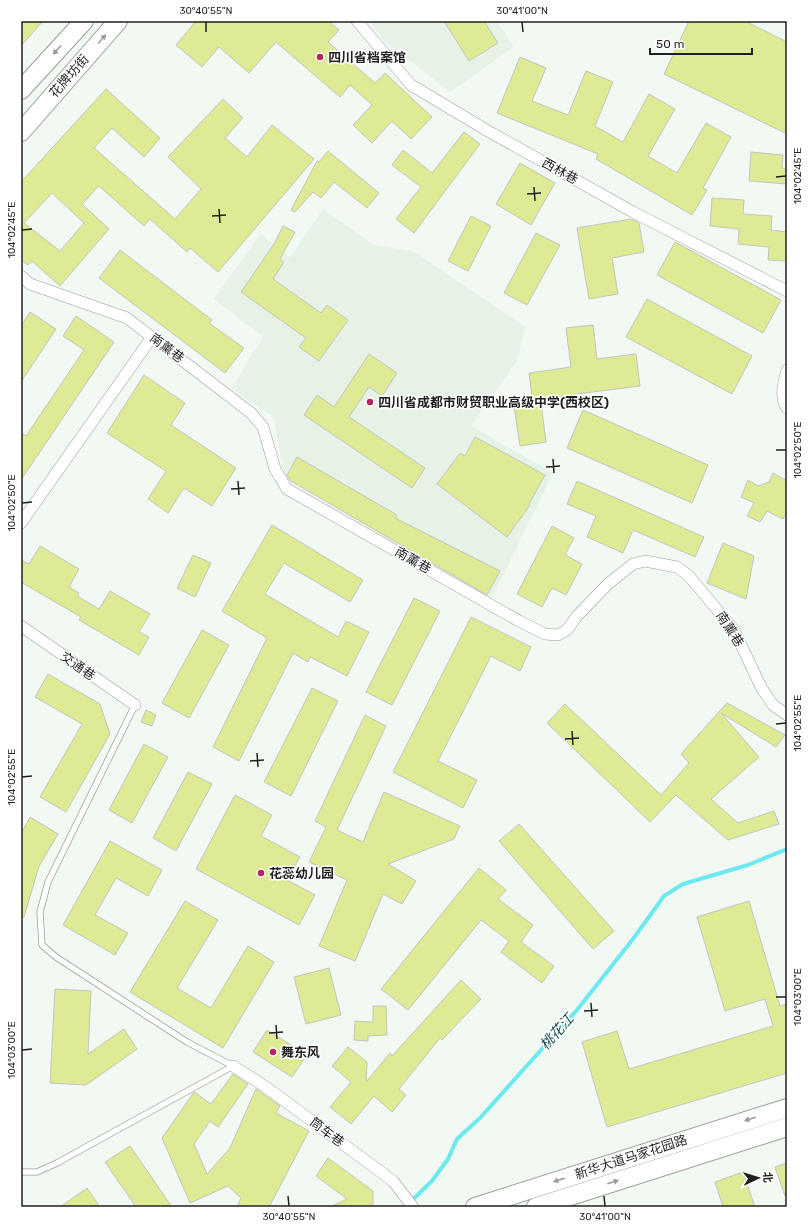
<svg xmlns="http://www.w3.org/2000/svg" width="808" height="1228" viewBox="0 0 808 1228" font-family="Rubik,'Noto Sans SC',sans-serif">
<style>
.built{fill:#e6f2e5}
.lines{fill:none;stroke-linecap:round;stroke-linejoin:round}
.stream{stroke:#6de9f0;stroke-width:4}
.building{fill:#deeb94;stroke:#c4c5be;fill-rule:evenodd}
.service-casing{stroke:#999f99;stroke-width:7}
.minor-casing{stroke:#999f99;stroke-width:12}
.primary-casing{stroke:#999f99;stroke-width:20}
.service{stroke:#fff;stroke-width:5.5}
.minor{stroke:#fff;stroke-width:11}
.primary{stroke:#fff;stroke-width:18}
.oneway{fill:#9a9b9a}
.ticks{fill:none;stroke:#1f211f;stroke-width:1.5}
.poi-dot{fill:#b3255c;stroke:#fff;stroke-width:1.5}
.labels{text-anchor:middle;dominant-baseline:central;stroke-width:3;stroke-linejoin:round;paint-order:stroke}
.poi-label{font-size:13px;font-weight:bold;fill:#1f211f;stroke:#fff;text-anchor:start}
.street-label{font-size:13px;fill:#1f211f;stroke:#fff}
.water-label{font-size:14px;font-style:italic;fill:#124a4d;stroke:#fff}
.neatline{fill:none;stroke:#1f211f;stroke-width:1.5}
.ticks-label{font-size:10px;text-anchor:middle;fill:#1f211f}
</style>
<rect width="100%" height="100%" fill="#f2f8f2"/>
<!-- built -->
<path class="built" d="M370 21H497L514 47 450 92 383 40Z
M323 209 374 245 413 251 525 327 518 359 471 426 553 473 491 600 285 478 273 416 231 389 263 337 214 299 261 234 290 258Z"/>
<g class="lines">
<!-- stream -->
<path class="stream" d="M405 1207 432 1181 448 1159 457 1139 480 1118 577 1010 633 939 664 896 683 884 748 865 787 849"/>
</g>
<!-- building -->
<path class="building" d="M21 21H43L21 46Z
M196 21H329L339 30 328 42 375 83 385 73 432 117 411 139 392 121 372 143 353 125 372 105 350 85 340 97 276 42 249 73 219 47 202 67 176 45Z
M444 21H484L498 43 469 61Z
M689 21H745L787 42V134L664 74Z
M520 57 546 68 532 101 568 115 586 71 613 82 595 126 623 142 649 94 675 109 648 156 677 173 706 123 731 137 703 188 707 190 692 215 596 159 598 154 497 113Z
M106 89 160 138 144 157 112 128 94 148 175 219 201 189 168 157 223 99 243 118 225 138 247 157 272 125 314 159 218 272 190 248 187 252 150 219 144 226 99 186 82 204 109 229 60 286 32 261 28 265 21 260V182ZM52 193 84 223 60 251 24 223Z
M464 132 480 144 414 233 396 219 421 187 392 165 403 150 432 173Z
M328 151 379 193 367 208 334 182 321 198 313 192 295 212 291 210 317 161 319 162Z
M751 152 783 155 782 168 787 169V184L749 181Z
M520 163 555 183 531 225 496 204Z
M712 198 744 200 743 214 772 216 771 230 787 232V261L768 260 769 247 738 244 739 229 710 226Z
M471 216 491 226 468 271 448 261Z
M631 219 639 223 644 252 612 258 618 294 589 299 577 228Z
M283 226 295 232 280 259 284 262 273 279 321 313 327 305 348 320 319 361 299 347 306 338 241 292 274 244Z
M536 233 560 245 527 305 504 293Z
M675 242 781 300 763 333 657 275Z
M120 250 212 320 209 323 244 348 225 373 99 278Z
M647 299 752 356 732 394 626 337Z
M30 312 56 329 21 382V326Z
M76 316 114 342 21 480V432L26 436 84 350 63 336Z
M593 325 597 359 636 354 640 386 553 397 561 401 541 403 546 442 520 446 514 406 533 404 529 373 571 367 566 328Z
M369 354 397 373 382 396 369 387 349 417 425 468 412 488 304 415 317 395 334 407Z
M144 375 185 403 171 425 236 468 212 506 184 488 168 513 148 499 166 471 107 433Z
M583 410 708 465 692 503 567 448Z
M475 437 545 475 529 504 530 505 507 537 437 484 460 453 465 456Z
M297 457 397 515 395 518 500 571 487 595 291 481 287 475Z
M773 473 787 481V511L783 519 767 511 760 522 747 516 754 503 741 497 748 480 758 486 769 482Z
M577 481 704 537 695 557 633 530 623 553 587 537 596 516 567 504Z
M272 525 363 580 350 602 284 563 265 594 338 637 346 621 369 632 347 676 310 657 308 662 293 653 239 761 213 747 267 638 222 611Z
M552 526 574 538 565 555 582 564 566 595 552 588 542 607 517 594Z
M723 543 754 556 746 599 707 583Z
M40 546 79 569 69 587 79 593 77 596 99 609 110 591 150 614 139 632 149 637 139 655 79 620 81 617 21 582V560L29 564Z
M193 555 211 563 195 597 177 588Z
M414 598 440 611 392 705 366 692Z
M471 617 531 647 520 671 491 656 438 761 477 780 463 808 393 772Z
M202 630 229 645 189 718 162 703Z
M48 674 100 704 110 734 66 812 40 797 82 724 35 697Z
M312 688 338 701 291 796 264 782Z
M727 703 785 735 776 747 721 713 759 757 711 799 738 823 774 811 779 824 728 840 676 795 650 822 547 723 565 704 661 795 689 763 681 754Z
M146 710 156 715 152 726 141 722Z
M365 715 386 726 337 830 363 842 384 792 460 826 454 839 388 864 416 881 402 904 383 894 355 961 319 946 347 880 309 862 326 827 315 821Z
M144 744 168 757 132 823 109 810Z
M188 772 212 784 176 851 153 838Z
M235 795 272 815 261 836 300 857 287 880 315 895 299 925 196 869Z
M30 817 58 834 39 866 24 917H21V834Z
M519 824 614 931 593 949 499 841Z
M110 841 162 870 148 896 116 878 95 915 128 933 115 955 63 925Z
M479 868 506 890 498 899 533 925 521 942 554 966 542 983 501 952 509 941 481 920 408 1010 381 989Z
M185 901 218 920 177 988 211 1008 248 946 274 962 223 1048 130 992Z
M749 901 780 1006 787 1004V1073L607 1127 582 1042 617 1031 629 1069 773 1026 765 999 725 1011 697 917Z
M329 968 341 1015 306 1024 294 977Z
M461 980 481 999 442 1040 440 1038 399 1089 406 1095 392 1112 374 1096 351 1124 330 1107 351 1082 332 1066 348 1047 367 1062 366 1082 390 1053 392 1056Z
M55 989 91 991 88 1054 124 1029 137 1049 86 1085 50 1083Z
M373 1006H386L387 1035 368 1036V1041L354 1040 355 1021 373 1022Z
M267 1030 307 1055 292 1077 253 1052Z
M233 1074 248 1084 218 1127 210 1121 194 1144 207 1174 230 1148 256 1089 280 1106 276 1113 309 1131 269 1207H237L241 1198 228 1186 190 1203 162 1138 194 1092 211 1104Z
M130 1146 172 1207H136L105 1162Z
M328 1158 373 1191V1207H330L347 1199 316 1176Z
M787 1163V1196H785L775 1167Z
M743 1172 755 1207H723L715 1182Z
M87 1188 100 1207H60Z"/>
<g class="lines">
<!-- service casing -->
<g class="service-casing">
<path id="service" d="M135 705 48 882 40 912 42 945 56 957 187 1042 233 1066
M21 1172H37L57 1163 233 1066"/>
</g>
<!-- minor casing -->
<g class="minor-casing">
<path id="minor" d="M357 21 411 85 488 131 633 212 787 291
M21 276 30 284 127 318 251 413 263 427 275 469 287 489 519 621 545 634 558 635 567 630 577 616 608 584 633 564 645 561 677 567 689 576 734 630 761 687 773 705 787 715
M787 370C784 382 779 397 787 408
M21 523 152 337
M21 626 135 705
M233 1066 266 1087 393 1181 413 1207"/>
</g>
<!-- primary casing -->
<g class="primary-casing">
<path id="primary" d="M21 90 84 21
M21 132 118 21
M475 1207 787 1108
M536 1207 787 1127"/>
</g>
<!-- service -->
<use href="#service" class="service"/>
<!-- minor -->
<use href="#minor" class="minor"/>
<!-- primary -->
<use href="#primary" class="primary"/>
</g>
<!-- one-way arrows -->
<defs><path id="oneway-solid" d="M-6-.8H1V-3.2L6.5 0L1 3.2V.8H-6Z"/></defs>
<g class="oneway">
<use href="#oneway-solid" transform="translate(102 39) rotate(-49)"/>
<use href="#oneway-solid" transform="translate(57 50) rotate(132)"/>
<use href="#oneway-solid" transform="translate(750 1119) rotate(162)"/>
<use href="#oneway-solid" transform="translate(559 1180) rotate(162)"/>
<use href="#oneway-solid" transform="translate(613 1182) rotate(-18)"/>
</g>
<!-- ticks -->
<path class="ticks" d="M206 22V32M522 22 523 32M776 177 786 176M534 187 535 201M527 194 541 193M219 209 220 223M212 216 226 215M22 230 32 229M776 450H786M553 459 554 473M546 467 560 466M238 481 239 495M231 489 245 488M22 503 32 502M776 724 786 723M572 731 573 745M565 739 579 738M257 753 258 767M250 761 264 760M22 777 32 776M776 997H786M591 1003 592 1017M584 1011 598 1010M276 1025 277 1039M269 1033 283 1032M22 1050 32 1049M288 1196 289 1206M604 1196 605 1206"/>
<!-- markers -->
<g class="poi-dot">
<circle cx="320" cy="57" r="4"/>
<circle cx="370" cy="402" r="4"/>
<circle cx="261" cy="873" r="4"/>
<circle cx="273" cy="1052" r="4"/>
</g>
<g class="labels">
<!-- poi labels -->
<g class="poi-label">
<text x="328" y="57">四川省档案馆</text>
<text x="378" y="402">四川省成都市财贸职业高级中学(西校区)</text>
<text x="269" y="873">花蕊幼儿园</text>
<text x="281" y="1052">舞东风</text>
</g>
<!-- street labels -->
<g class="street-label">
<text transform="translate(69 76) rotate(-49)">花牌坊街</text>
<text transform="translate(560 171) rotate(29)">西林巷</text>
<text transform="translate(167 348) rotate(37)">南薰巷</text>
<text transform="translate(413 560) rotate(30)">南薰巷</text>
<text transform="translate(730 629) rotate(57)">南薰巷</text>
<text transform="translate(78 666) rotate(35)">交通巷</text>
<text transform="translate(327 1132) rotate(37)">筒车巷</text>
<text transform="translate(631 1157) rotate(-18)">新华大道马家花园路</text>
</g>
<!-- water labels -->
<g class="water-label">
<text transform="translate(557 1032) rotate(-48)">桃花江</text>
</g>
</g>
<!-- border -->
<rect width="808" height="1228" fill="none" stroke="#ffffff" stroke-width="44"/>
<!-- north arrow -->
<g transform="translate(758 1178) rotate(86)" stroke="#ffffff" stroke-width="3" paint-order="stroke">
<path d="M0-3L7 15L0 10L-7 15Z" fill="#1f211f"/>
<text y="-6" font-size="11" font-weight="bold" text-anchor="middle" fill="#1f211f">北</text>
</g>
<!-- scale -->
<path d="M650 48v6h102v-6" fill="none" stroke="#1f211f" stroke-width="2"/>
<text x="656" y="48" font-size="12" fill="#1f211f" stroke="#ffffff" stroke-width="3" paint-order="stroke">50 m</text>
<rect x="22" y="22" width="764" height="1184" class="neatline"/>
<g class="ticks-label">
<text x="206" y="14">30°40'55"N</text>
<text x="522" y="14">30°41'00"N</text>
<text transform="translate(797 176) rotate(-90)" y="4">104°02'45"E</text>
<text transform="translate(11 230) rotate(-90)" y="4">104°02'45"E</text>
<text transform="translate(797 450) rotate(-90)" y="4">104°02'50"E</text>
<text transform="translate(11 503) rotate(-90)" y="4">104°02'50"E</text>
<text transform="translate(797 723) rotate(-90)" y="4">104°02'55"E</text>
<text transform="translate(11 777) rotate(-90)" y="4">104°02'55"E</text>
<text transform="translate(797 997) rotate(-90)" y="4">104°03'00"E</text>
<text transform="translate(11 1050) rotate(-90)" y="4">104°03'00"E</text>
<text x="289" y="1220">30°40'55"N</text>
<text x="605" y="1220">30°41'00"N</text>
</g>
</svg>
